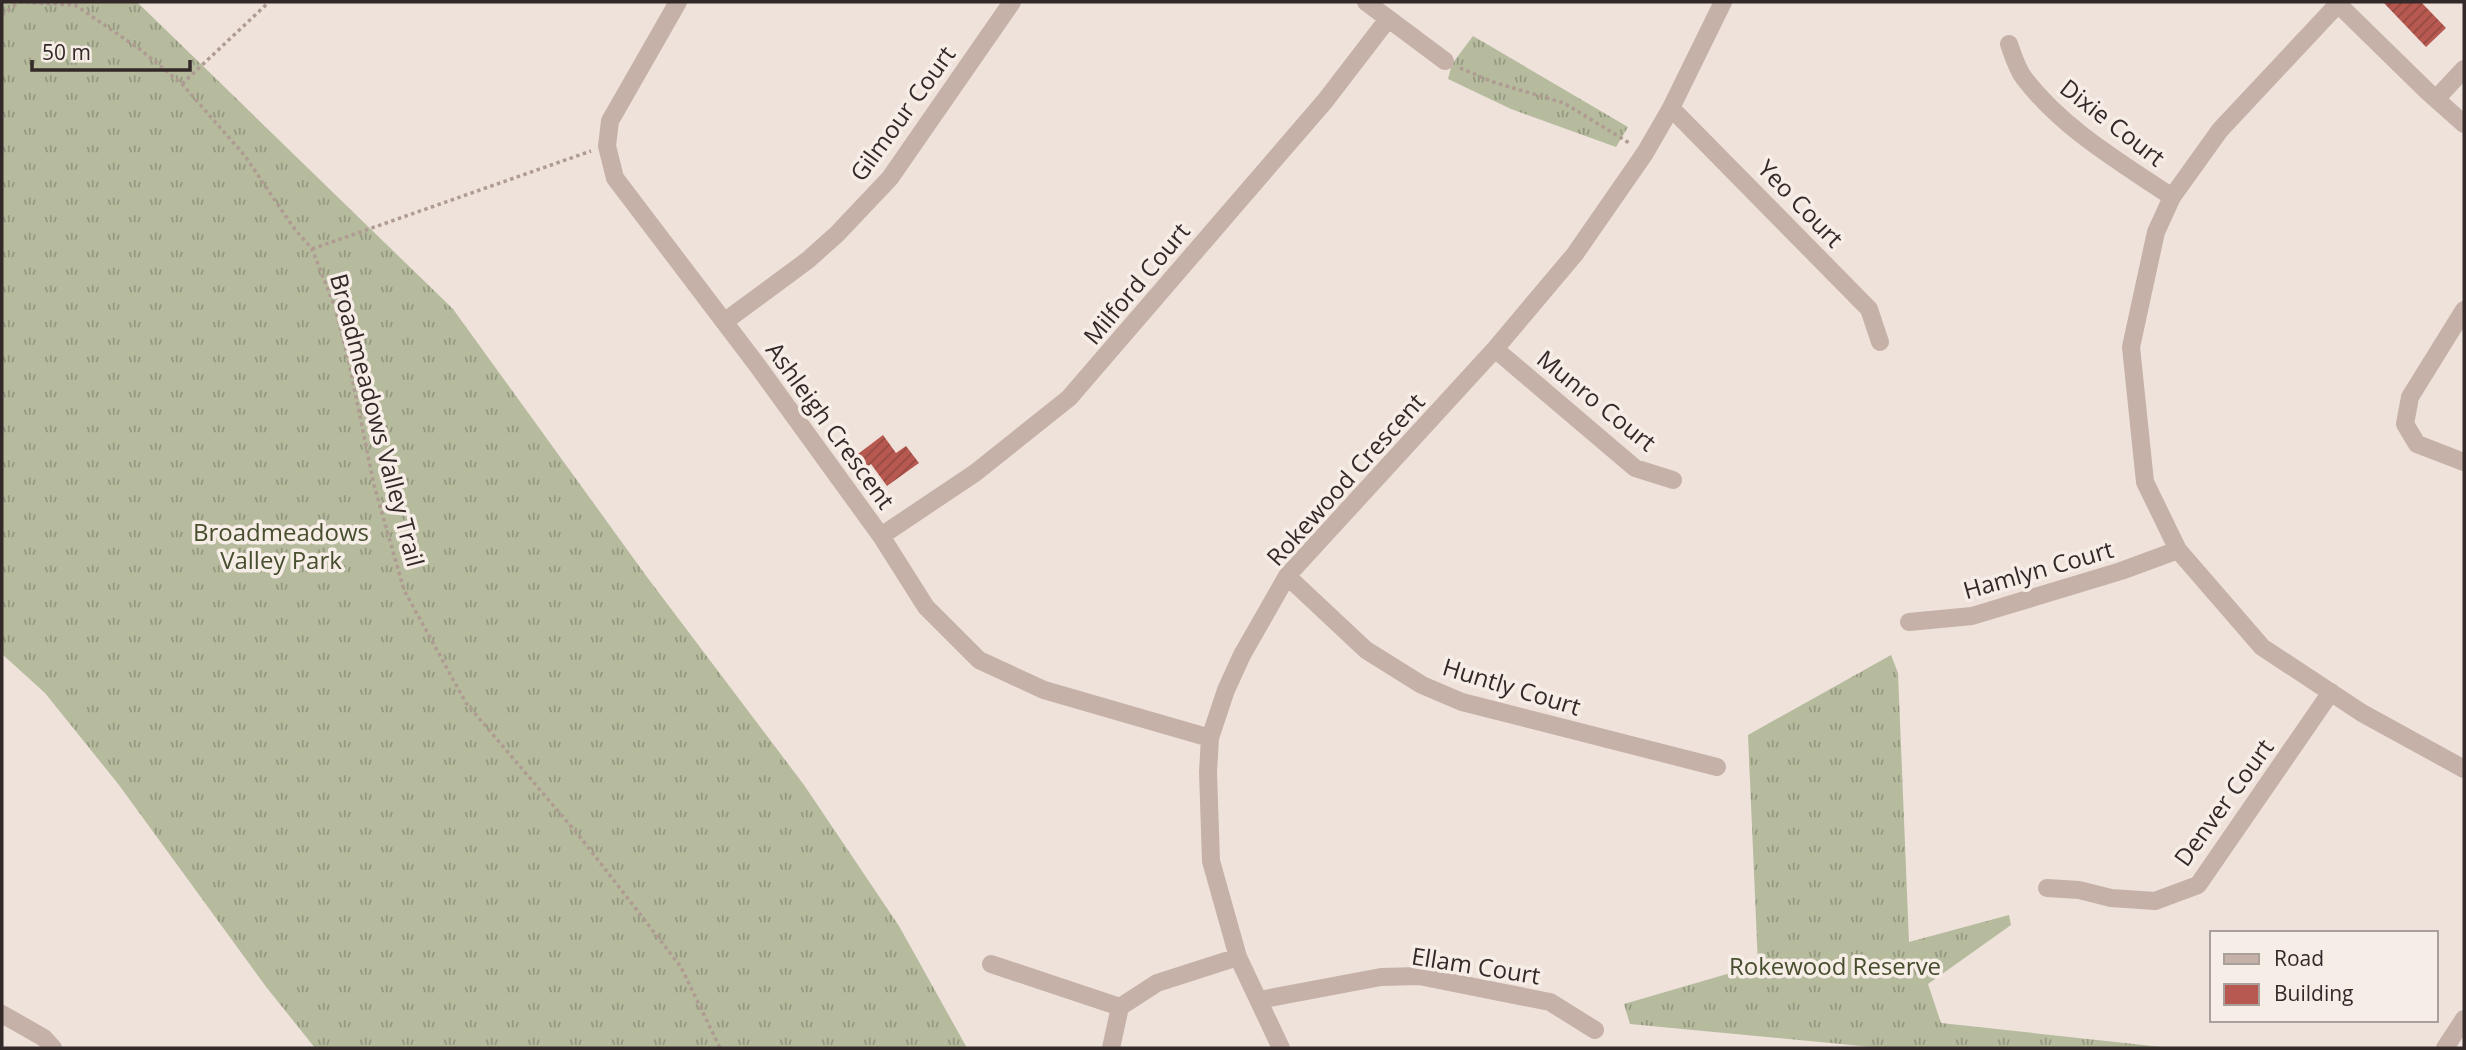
<svg xmlns="http://www.w3.org/2000/svg" width="2466" height="1050" viewBox="0 0 2466 1050" font-family="'Open Sans',sans-serif">
<style>
.grass{fill:url(#grass-tufts)}
.building{fill:url(#building-hatch)}
.lines{fill:none;stroke-linecap:round;stroke-linejoin:round}
.path{stroke:#b09b93;stroke-width:3.5;stroke-dasharray:3.5 3.5;stroke-linecap:butt}
.minor{stroke:#c5b1a8;stroke-width:18}
.labels{text-anchor:middle;dominant-baseline:central;stroke-width:7;stroke-linejoin:round;paint-order:stroke}
.street-label{font-size:24px;fill:#332928;stroke:#f7ede7}
.park-label{font-size:24px;fill:#474e2e;stroke:#f7ede7}
</style>
<defs>
<pattern id="grass-tufts" width="24" height="20" patternUnits="userSpaceOnUse" patternTransform="scale(1.75)"><rect width="24" height="20" fill="#b6bb9d"/><path d="M3 7l-1-3M5 7V3M7 7l1-3M15 17l-1-3M17 17v-4M19 17l1-3" fill="none" stroke="#959880"/></pattern>
<pattern id="building-hatch" width="6" height="6" patternUnits="userSpaceOnUse" patternTransform="scale(1.75)"><rect width="6" height="6" fill="#b75950"/><path d="M-1 1l2-2M0 6l6-6M5 7l2-2" fill="none" stroke="#954a42"/></pattern>
</defs>
<rect width="100%" height="100%" fill="#eee2db"/>
<!-- grass -->
<path class="grass" d="M2 2H137L453 309 647 577 804 785 899 926 967 1048H315L267 988 119 785 45 693 2 654Z
M1473 36 1628 127 1616 147 1511 109 1448 79 1452 64Z
M1891 655 1898 673 1909 942 2009 915 2011 925 1928 984 1941 1023 2171 1048H1882L1630 1024 1624 1004 1758 965 1748 735Z"/>
<!-- building -->
<path class="building" d="M2383 2H2421L2446 28 2426 47Z
M883 435 896 453 906 446 919 463 887 486 871 464 867 467 858 454Z"/>
<g class="lines">
<!-- path -->
<path class="path" d="M2 15 19 2 75 5 141 50 182 84 245 156 293 227 312 249 335 307 349 363 374 485 404 590 466 703 581 838 681 967 720 1048
M1460 68 1493 82 1564 103 1631 144
M182 84 269 2
M312 249 591 151"/>
<!-- minor -->
<path class="minor" d="M678 2 610 121 607 146 615 178 757 365 881 536 926 607 979 660 1044 690 1210 738
M1366 2 1445 61
M2336 2 2428 92 2464 124
M2338 4 2220 130 2172 197 2156 232 2131 347 2145 482 2178 550 2262 647 2362 713 2464 769
M2009 44C2013 55 2017 69 2024 78 2063 129 2120 162 2172 197
M2436 99 2464 69
M1671 108 1869 309 1880 342
M2464 310 2410 397 2405 424 2417 444 2464 462
M724 322 808 260 837 234 890 178 1012 2
M1495 349 1635 468 1673 480
M881 536 975 473 1069 398 1325 101 1388 19
M1287 576 1366 650 1422 685 1462 702 1717 767
M1909 622 1972 616 2121 571 2178 550
M2047 888 2079 890 2111 898 2155 901 2198 885 2331 692
M991 964 1120 1007 1111 1048
M1259 1000 1381 977 1419 976 1550 1002 1595 1030
M1120 1007 1157 983 1238 957
M2 1014 44 1038 53 1048
M1281 1048 1238 957 1211 861 1208 772 1210 738 1226 690 1242 655 1287 576 1495 349 1575 254 1645 153 1671 108 1723 2
M2445 1048 2464 1019"/>
</g>
<g class="labels">
<!-- street labels -->
<g class="street-label">
<text transform="translate(902 113) rotate(-54)">Gilmour Court</text>
<text transform="translate(2113 122) rotate(38)">Dixie Court</text>
<text transform="translate(1801 203) rotate(46)">Yeo Court</text>
<text transform="translate(1136 283) rotate(-50)">Milford Court</text>
<text transform="translate(1597 400) rotate(39)">Munro Court</text>
<text transform="translate(378 420) rotate(75)">Broadmeadows Valley Trail</text>
<text transform="translate(831 425) rotate(54)">Ashleigh Crescent</text>
<text transform="translate(1345 479) rotate(-48)">Rokewood Crescent</text>
<text transform="translate(2038 569) rotate(-16)">Hamlyn Court</text>
<text transform="translate(1512 686) rotate(17)">Huntly Court</text>
<text transform="translate(2223 802) rotate(-54)">Denver Court</text>
<text transform="translate(1476 965) rotate(9)">Ellam Court</text>
</g>
<!-- park labels -->
<g class="park-label">
<text x="281" y="531">Broadmeadows<tspan x="281" dy="28">Valley Park</tspan></text>
<text x="1835" y="965">Rokewood Reserve</text>
</g>
</g>
<!-- border -->
<rect width="2466" height="1050" fill="none" stroke="#332928" stroke-width="7"/>
<!-- legend -->
<rect x="2210" y="931" width="228" height="91" fill="#f7ede7" stroke="#a99f9b" stroke-width="2"/>
<rect x="2224" y="954" width="35" height="10" fill="#c5b1a8" stroke="#a99f9b" stroke-width="2"/>
<text x="2274" y="966" font-size="21" fill="#332928">Road</text>
<rect x="2224" y="984" width="35" height="21" fill="#b75950" stroke="#a99f9b" stroke-width="2"/>
<text x="2274" y="1001" font-size="21" fill="#332928">Building</text>
<!-- scale -->
<path d="M32 60v10h158v-10" fill="none" stroke="#332928" stroke-width="3.5"/>
<text x="42" y="60" font-size="21" fill="#332928" stroke="#f7ede7" stroke-width="5" paint-order="stroke">50 m</text>
</svg>
